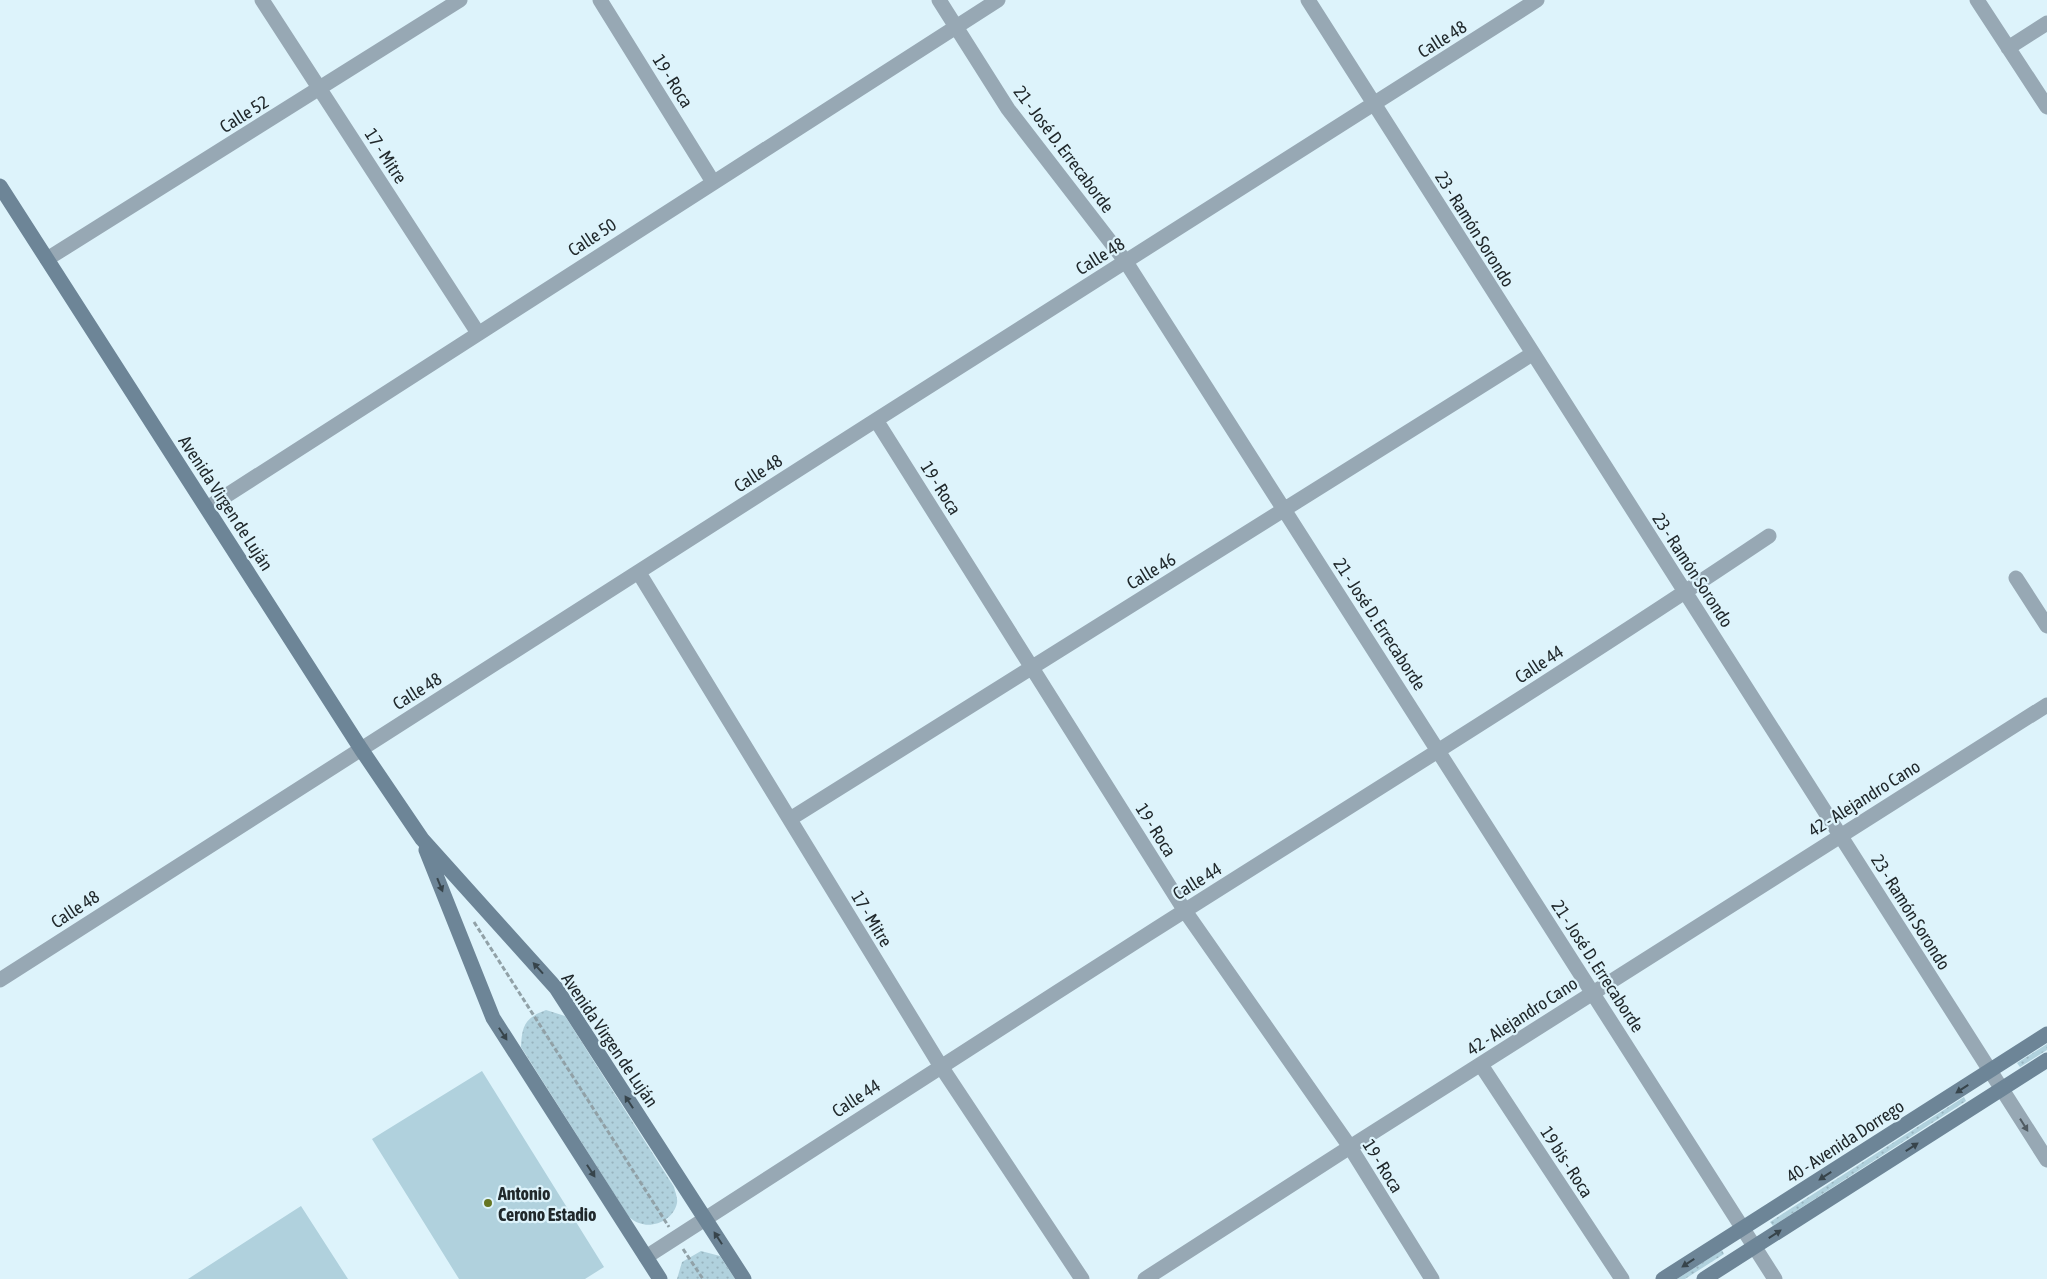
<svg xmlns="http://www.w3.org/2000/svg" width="2047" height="1279" viewBox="0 0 2047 1279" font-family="'Asap Condensed',sans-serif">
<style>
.grass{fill:url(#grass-dots)}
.pitch{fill:#b0d1dd}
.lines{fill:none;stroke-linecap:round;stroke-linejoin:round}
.path{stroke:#91a1a7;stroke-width:3;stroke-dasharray:5 2.5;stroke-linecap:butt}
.street{stroke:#97a8b4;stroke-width:15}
.secondary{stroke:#6d8597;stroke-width:15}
.oneway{fill:#37444b}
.oneway2{fill:#505b62}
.poi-dot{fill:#667623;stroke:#ddf3fb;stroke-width:2}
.labels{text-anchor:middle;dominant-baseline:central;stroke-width:4.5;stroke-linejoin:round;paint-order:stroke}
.street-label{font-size:18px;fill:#20282b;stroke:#ddf3fb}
.poi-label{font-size:18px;font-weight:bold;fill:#20282b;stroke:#ddf3fb;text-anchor:start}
</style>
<defs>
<pattern id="grass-dots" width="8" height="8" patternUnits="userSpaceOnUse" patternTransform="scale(1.25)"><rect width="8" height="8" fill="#b0d1dd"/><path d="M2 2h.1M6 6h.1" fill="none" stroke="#97b3be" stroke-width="1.8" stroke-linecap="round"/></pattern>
</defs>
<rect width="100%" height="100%" fill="#ddf3fb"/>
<!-- grass -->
<path class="grass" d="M546 1010 565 1016 674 1187C675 1192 678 1198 677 1203 674 1219 654 1229 639 1223 635 1222 632 1219 629 1217L521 1047C522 1025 525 1018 546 1010Z
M2047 1044V1050L2020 1067 2017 1063Z
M1964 1097 1966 1101 1773 1226 1770 1222Z
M1722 1250 1724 1254 1685 1279H1677Z
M701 1251 720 1256 735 1279H677L682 1262Z"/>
<!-- pitch -->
<path class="pitch" d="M482 1071 604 1267 585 1279H459L372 1139Z
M301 1206 348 1279H188Z"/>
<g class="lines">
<!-- path -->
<path class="path" d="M474 922 669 1227
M683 1249 703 1279"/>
<!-- street -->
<path class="street" d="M262 0 478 333
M600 0 713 182
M939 0 1008 109 1126 262 1775 1279
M1308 0 2047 1160
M1977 0 2047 107
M2008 48 2047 23
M47 259 460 0
M876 420 1185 911 1350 1147 1432 1279
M207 508 998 0
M639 573 940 1065 1082 1279
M2016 578 2047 626
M790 819C1036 663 1285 510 1532 354
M0 980 876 420 1537 0
M1481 1065 1622 1279
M646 1257C813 1150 980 1041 1148 934 1356 802 1565 673 1769 536
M1145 1279 1350 1147 2047 705"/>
<!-- secondary -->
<path class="secondary" d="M0 186 361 749 422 839 556 988 744 1279
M426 850 493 1018 660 1279
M1663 1279 2047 1034
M1704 1279 2047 1060"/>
</g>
<!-- one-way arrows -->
<defs><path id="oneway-solid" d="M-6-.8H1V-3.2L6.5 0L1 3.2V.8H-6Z" transform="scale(1.25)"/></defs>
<g class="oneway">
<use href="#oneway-solid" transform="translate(440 885) rotate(68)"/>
<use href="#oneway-solid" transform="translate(538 968) rotate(-132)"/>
<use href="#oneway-solid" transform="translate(503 1034) rotate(57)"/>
<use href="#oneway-solid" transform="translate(1962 1089) rotate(147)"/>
<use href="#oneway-solid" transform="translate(629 1102) rotate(-123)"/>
<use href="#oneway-solid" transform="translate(1912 1147) rotate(-33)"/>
<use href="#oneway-solid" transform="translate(591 1171) rotate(57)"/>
<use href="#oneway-solid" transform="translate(1825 1176) rotate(147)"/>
<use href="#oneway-solid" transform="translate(1775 1234) rotate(-33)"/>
<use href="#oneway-solid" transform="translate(718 1238) rotate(-123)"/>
<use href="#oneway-solid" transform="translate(1688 1263) rotate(147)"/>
</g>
<use class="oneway2" href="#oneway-solid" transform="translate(2024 1125) rotate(58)"/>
<!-- markers -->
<circle class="poi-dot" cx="488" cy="1203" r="5"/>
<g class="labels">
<!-- street labels -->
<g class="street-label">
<text transform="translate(1442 39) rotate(-32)">Calle 48</text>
<text transform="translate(673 81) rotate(58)">19 - Roca</text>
<text transform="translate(244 114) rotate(-32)">Calle 52</text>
<text transform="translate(1064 149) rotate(53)">21 - José D. Errecaborde</text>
<text transform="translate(386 156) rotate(57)">17 - Mitre</text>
<text transform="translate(1475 229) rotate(58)">23 - Ramón Sorondo</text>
<text transform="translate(592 237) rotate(-33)">Calle 50</text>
<text transform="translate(1100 256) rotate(-32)">Calle 48</text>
<text transform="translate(758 473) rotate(-33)">Calle 48</text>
<text transform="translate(941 488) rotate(58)">19 - Roca</text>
<text transform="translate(226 503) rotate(57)">Avenida Virgen de Luján</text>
<text transform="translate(1693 570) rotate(57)">23 - Ramón Sorondo</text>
<text transform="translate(1151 571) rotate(-31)">Calle 46</text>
<text transform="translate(1380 624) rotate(57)">21 - José D. Errecaborde</text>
<text transform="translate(1539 664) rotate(-33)">Calle 44</text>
<text transform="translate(417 691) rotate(-32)">Calle 48</text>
<text transform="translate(1864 798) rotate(-32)">42 - Alejandro Cano</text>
<text transform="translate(1156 830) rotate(58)">19 - Roca</text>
<text transform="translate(1197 881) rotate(-32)">Calle 44</text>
<text transform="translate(75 909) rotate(-33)">Calle 48</text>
<text transform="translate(1911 912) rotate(58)">23 - Ramón Sorondo</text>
<text transform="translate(872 919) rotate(59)">17 - Mitre</text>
<text transform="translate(1598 966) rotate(57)">21 - José D. Errecaborde</text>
<text transform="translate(1522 1016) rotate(-33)">42 - Alejandro Cano</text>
<text transform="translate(610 1040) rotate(56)">Avenida Virgen de Luján</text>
<text transform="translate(856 1098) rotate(-33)">Calle 44</text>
<text transform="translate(1845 1141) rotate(-33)">40 - Avenida Dorrego</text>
<text transform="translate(1567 1162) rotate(57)">19 bis - Roca</text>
<text transform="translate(1383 1166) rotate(58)">19 - Roca</text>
</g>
<!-- poi labels -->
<g class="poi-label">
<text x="498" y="1193">Antonio<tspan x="498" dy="21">Cerono Estadio</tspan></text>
</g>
</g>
</svg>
